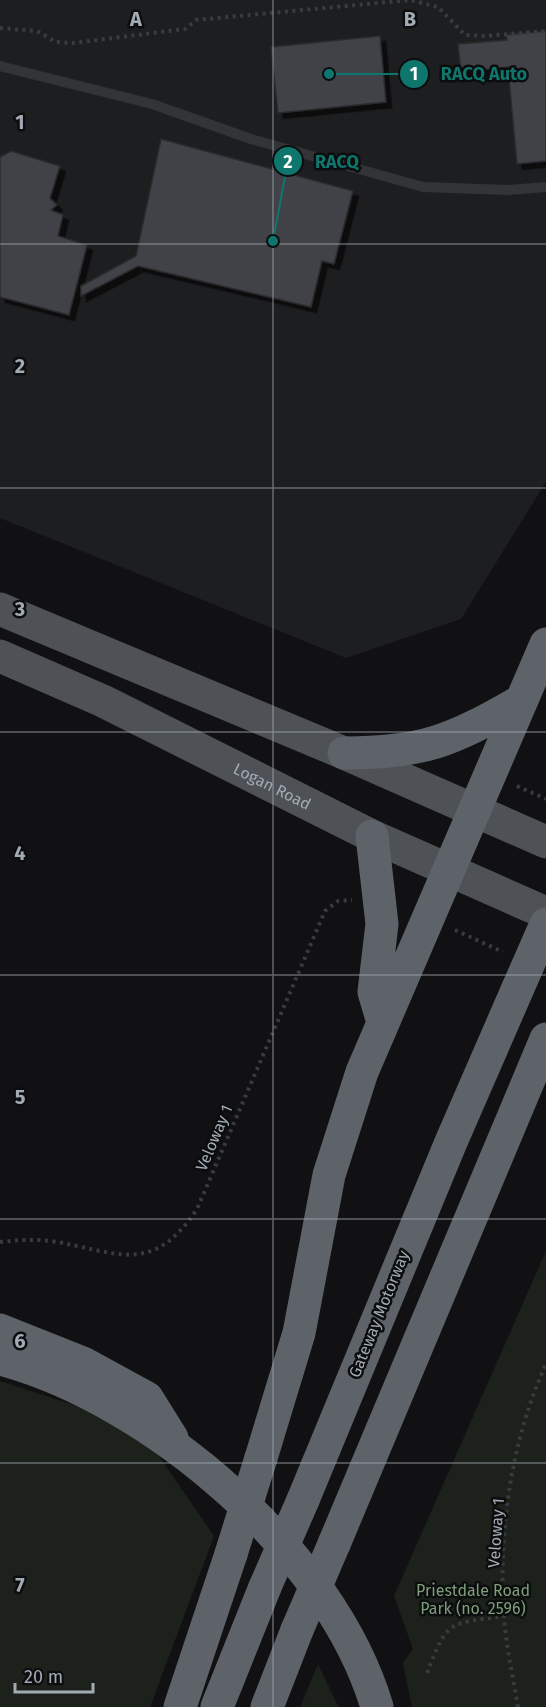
<svg xmlns="http://www.w3.org/2000/svg" width="546" height="1707" viewBox="0 0 546 1707" font-family="'Fira Sans',sans-serif">
<style>
.built{fill:#1d1e20}
.green{fill:#1c221b}
.building{fill:#404246;stroke:#2b2c2f;stroke-width:1.5;filter:url(#shadow)}
.lines{fill:none;stroke-linecap:round;stroke-linejoin:round}
.path{stroke:#383b3f;stroke-width:4;stroke-dasharray:3 4.5;stroke-linecap:butt}
.service{stroke:#323438;stroke-width:10}
.primary{stroke:#4e5257;stroke-width:33}
.motorway{stroke:#5e6369;stroke-width:33}
.motorway-bridge{stroke:#5e6369;stroke-width:33}
.grid{fill:none;stroke:#a2abb4;stroke-width:1.5;stroke-opacity:0.55}
.labels{text-anchor:middle;dominant-baseline:central;stroke-width:5;stroke-linejoin:round;paint-order:stroke}
.street-label{font-size:16px;fill:#a2abb4;stroke:#0c0d0e}
.park-label{font-size:16px;fill:#7e9f79;stroke:#0c0d0e}
.grid-label{font-size:20px;text-anchor:middle;font-weight:bold;fill:#a2abb4;stroke:#0c0d0e;stroke-width:5;stroke-linejoin:round;paint-order:stroke}
.leader{fill:none;stroke:#0f766e;stroke-width:2}
.callout-dot{fill:#0f766e;stroke:#0c0d0e;stroke-width:2}
.mark-label{font-size:18px;text-anchor:middle;font-weight:bold;fill:#fff}
.callout-label{font-size:18px;text-anchor:middle;font-weight:bold;fill:#0f766e;stroke:#0c0d0e;stroke-width:5;stroke-linejoin:round;paint-order:stroke}
</style>
<defs>
<filter id="shadow"><feDropShadow dx="5.5" dy="5.5" stdDeviation="0" flood-color="#0009"/></filter>
</defs>
<rect width="100%" height="100%" fill="#111113"/>
<!-- built -->
<path class="built" d="M0 0H546V482L461 619 346 658 0 518Z"/>
<!-- green -->
<path class="green" d="M546 1251V1707H412L403 1663 413 1649 394 1596Z
M0 1381 83 1408 150 1443 214 1536 150 1707H0Z
M318 1664 337 1704 339 1707H300Z"/>
<!-- building -->
<path class="building" d="M546 31V161L517 164 508 67 461 72 458 44 507 40 506 35Z
M380 36 386 102 278 113 271 47Z
M161 139 353 191 334 264 322 261 311 307 138 266 81 296V286L136 256Z
M11 151 60 166 50 198 57 205 51 210 63 215 58 236 87 245 69 315 0 297V157Z"/>
<g class="lines">
<!-- path -->
<path class="path" d="M0 28 37 31 56 42 73 43 185 29 196 20 410 0 438 7 465 35 485 36 546 31
M517 786 546 799
M455 930 503 952
M0 1242C17 1240 34 1239 51 1241 116 1251 151 1278 197 1209L325 911 338 901 352 900
M427 1673C448 1619 448 1624 504 1616
M518 1707C513 1677 506 1646 504 1616 498 1533 511 1440 546 1364"/>
<!-- service -->
<path class="service" d="M0 66 152 104 251 139 423 187 508 190 546 187"/>
<!-- primary -->
<g class="primary">
<path d="M0 609 344 753 546 842"/>
<path id="s1" d="M0 656 103 701 372 836 546 913"/>
</g>
<!-- motorway -->
<path class="motorway" d="M344 753C423 753 451 741 519 702
M372 836 382 924 374 992 382 1019
M0 1330 83 1363 147 1398 172 1438
M0 1359C153 1400 331 1552 377 1707
M261 1458 299 1333 329 1175 362 1072 546 644
M303 1500 451 1142 518 988
M334 1544 546 1039
M180 1707 231 1554
M217 1707 265 1587
M267 1707 297 1630"/>
<!-- motorway-bridge -->
<path class="motorway-bridge" d="M518 988 546 924
M231 1554 261 1458
M265 1587 303 1500
M297 1630 334 1544"/>
</g>
<!-- grid -->
<path class="grid" d="M273 0V1707M0 244H546M0 488H546M0 732H546M0 975H546M0 1219H546M0 1463H546"/>
<g class="labels">
<!-- street labels -->
<g class="street-label">
<text stroke="none"><textPath href="#s1" startOffset="302">Logan Road</textPath></text>
<text transform="translate(214 1138) rotate(-67)">Veloway 1</text>
<text transform="translate(379 1314) rotate(-68)">Gateway Motorway</text>
<text transform="translate(496 1533) rotate(-86)">Veloway 1</text>
</g>
<!-- park labels -->
<g class="park-label">
<text x="473" y="1590">Priestdale Road<tspan x="473" dy="18">Park (no. 2596)</tspan></text>
</g>
</g>
<g class="grid-label">
<text x="136" y="26">A</text>
<text x="410" y="26">B</text>
<text x="20" y="129">1</text>
<text x="20" y="373">2</text>
<text x="20" y="616">3</text>
<text x="20" y="860">4</text>
<text x="20" y="1104">5</text>
<text x="20" y="1348">6</text>
<text x="20" y="1592">7</text>
</g>
<!-- callouts -->
<path class="leader" d="M329 74L414 74M273 241L288 161"/>
<g class="callout-dot">
<circle cx="329" cy="74" r="6"/>
<circle cx="273" cy="241" r="6"/>
<circle cx="414" cy="74" r="15"/>
<circle cx="288" cy="161" r="15"/>
</g>
<g class="mark-label">
<text x="414" y="80">1</text>
<text x="288" y="168">2</text>
</g>
<g class="callout-label">
<text x="484" y="80">RACQ Auto</text>
<text x="337" y="168">RACQ</text>
</g>
<!-- scale -->
<path d="M15 1683v9h78v-9" fill="none" stroke="#a2abb4" stroke-width="3"/>
<text x="24" y="1683" font-size="18" fill="#a2abb4" stroke="#0c0d0e" stroke-width="4.5" paint-order="stroke">20 m</text>
</svg>
